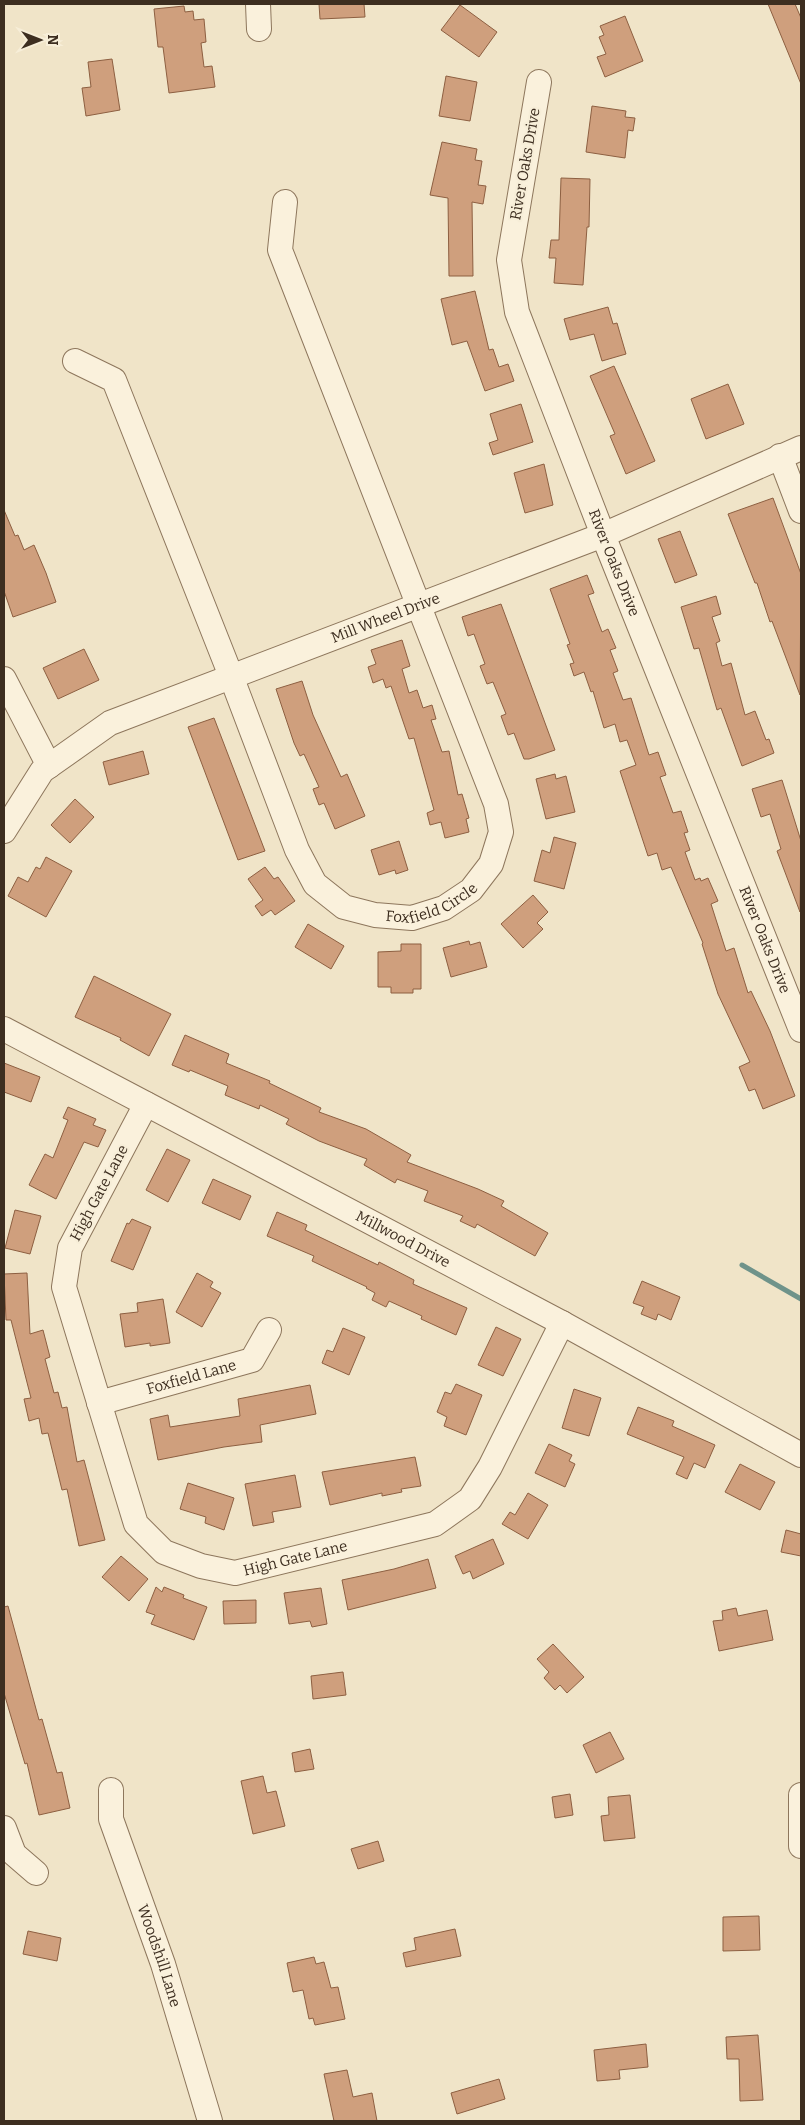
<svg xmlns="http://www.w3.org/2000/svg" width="805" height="2125" viewBox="0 0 805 2125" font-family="Bitter,serif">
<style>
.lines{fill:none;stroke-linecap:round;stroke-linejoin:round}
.stream{stroke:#6f938a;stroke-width:5}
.building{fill:#cf9f7d;stroke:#8d5f41}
.minor-casing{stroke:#8d765c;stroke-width:26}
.minor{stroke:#faf1dc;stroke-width:24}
.labels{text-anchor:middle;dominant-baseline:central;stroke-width:4.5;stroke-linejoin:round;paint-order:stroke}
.street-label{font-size:15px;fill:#3d2e20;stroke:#f7eed8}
</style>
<rect width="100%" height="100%" fill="#f0e4c8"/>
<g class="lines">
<!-- stream -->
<path class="stream" d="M742 1265 801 1299"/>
</g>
<!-- building -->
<path class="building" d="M319 4H364L365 17 320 19Z
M768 4H795L801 18V84Z
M460 5 497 32 479 57 441 30Z
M184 6 185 12 193 11 194 20 204 19 206 42 201 43 204 67 212 66 215 87 169 93 163 47H158L154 9Z
M625 16 643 61 605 77 597 57 606 54 599 37 604 35 600 26Z
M112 59 120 110 86 116 82 88 91 87 88 62Z
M446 76 477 82 470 121 439 116Z
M592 106 626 111 625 117 635 118 633 131 628 130 625 158 586 152Z
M442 142 477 149 475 160 482 161 478 185 486 186 483 204 472 202 473 276H449L448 198 430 195Z
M561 178 590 179 589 227H587L583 285 554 283 556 258H549L551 240H559Z
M475 291 489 350 493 349 499 367 508 364 514 381 485 391 467 341 452 345 441 299Z
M608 307 613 324 617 323 626 354 602 361 594 334 570 340 564 319Z
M614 366 655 461 626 474 610 436 615 434 590 376Z
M728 384 744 424 706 439 691 399Z
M521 404 533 442 493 455 489 443 498 440 490 414Z
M544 464 553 505 525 513 514 473Z
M773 498 801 574 800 695 772 621 770 622 757 583H755L728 514Z
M4 510 15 536 18 535 24 550 34 545 46 573 56 602 13 617 4 591Z
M680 531 697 575 675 583 658 539Z
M587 575 594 593 588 595 602 632 608 629 616 648 610 650 618 671 613 673 623 700 631 698 649 755 658 752 666 775 660 777 673 813 681 811 688 832 684 833 690 850 685 852 695 880 700 878 701 881 708 878 718 901 711 904 726 951 734 948 748 993 751 991 770 1031 795 1096 763 1109 755 1089 749 1091 739 1067 750 1062 718 994 702 944 703 943 671 867 662 870 657 853 648 856 620 771 636 765 627 740 620 742 615 724 604 728 593 691 591 692 584 672 574 676 570 664 574 663 567 645 570 644 550 589Z
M716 596 721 614 712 617 720 641 716 643 722 666 731 663 745 715 755 711 766 740 769 739 774 753 742 766 721 708 717 710 699 648 694 649 681 607Z
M501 604 555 750 529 759H524L514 733 508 735 501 716 506 714 493 682 487 684 480 666 485 664 474 634 468 636 462 617Z
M402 640 410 666 402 669 409 693 417 690 423 708 432 705 436 719 431 720 442 752 449 751 458 795 462 794 469 818 466 819 469 832 445 838 441 822 430 825 427 813 434 810 414 738 409 739 391 686 386 688 383 679 373 683 368 667 376 664 371 650Z
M84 649 99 680 58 699 43 668Z
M302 681 313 715 341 777 347 774 365 816 335 829 324 803 319 805 313 789 319 787 304 754 300 756 294 743 276 689Z
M214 718 265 851 238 860 188 727Z
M143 751 149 774 109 785 103 762Z
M555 774 556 779 566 776 575 812 546 819 536 779Z
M782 780 801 841 800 912 777 851 781 849 770 814 761 817 752 789Z
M75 799 94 817 70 843 51 825Z
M554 837 576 843 564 889 534 881 542 850 550 853Z
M399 841 408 870 396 874 395 870 379 875 371 850Z
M46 857 72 871 46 917 8 896 18 877 28 882 36 867 40 869Z
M265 867 274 879 278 877 295 901 275 915 271 910 262 916 255 906 263 900 248 879Z
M533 895 548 912 537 923 543 929 523 948 501 924Z
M308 924 344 946 331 969 295 947Z
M469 941 470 945 480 942 487 967 451 977 443 948Z
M401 944H421V989H413V993H391V987H378V952L401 951Z
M94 976 171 1014 149 1056 120 1040 121 1038 75 1017Z
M185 1035 229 1054 226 1063 270 1081 269 1083 321 1108 319 1112 366 1129 411 1155 407 1162 478 1189 504 1201 501 1206 548 1233 535 1256 477 1224 475 1228 460 1221 463 1216 424 1201 428 1191 397 1179 395 1183 364 1165 367 1159 319 1141 286 1124 289 1119 260 1105 259 1109 225 1095 228 1086 190 1070 189 1072 172 1065Z
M4 1063 40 1077 31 1102 4 1092Z
M68 1107 96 1119 93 1125 106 1130 98 1147 84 1142 56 1199 29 1185 45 1154 53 1158 68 1120 63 1118Z
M167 1149 190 1160 168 1202 146 1190Z
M213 1179 251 1196 240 1220 202 1203Z
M15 1210 41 1216 30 1254 5 1248Z
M277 1212 307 1225 305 1230 378 1265 379 1262 414 1280 413 1284 467 1308 456 1335 421 1319 422 1316 389 1301 386 1307 372 1300 375 1293 366 1288 367 1287 312 1261 314 1256 267 1236Z
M132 1219 151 1227 133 1270 111 1261 127 1223 129 1224Z
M27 1273 30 1334 43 1330 50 1357 45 1359 54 1393 58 1392 62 1408 67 1407 77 1462 84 1460 105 1540 79 1546 67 1489 62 1490 48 1433 42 1434 39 1418 29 1421 24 1399 31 1398 11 1320H6L4 1274Z
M197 1273 213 1282 210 1287 221 1293 202 1327 176 1312Z
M642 1281 680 1297 671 1320 658 1314 656 1320 641 1314 644 1307 633 1303Z
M163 1299 170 1343 150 1346V1343L125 1347 120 1314 138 1312 137 1303Z
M496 1327 521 1339 503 1376 478 1365Z
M343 1328 365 1337 349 1375 322 1363 327 1350 333 1352Z
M456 1384 482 1395 466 1435 444 1426 447 1417 437 1412 445 1392 451 1394Z
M310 1385 316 1414 260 1425 262 1442 224 1447 158 1460 150 1419 168 1415 170 1427 240 1416 238 1399Z
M574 1389 601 1398 589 1436 562 1428Z
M638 1407 674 1421 672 1426 715 1445 705 1468 694 1463 687 1479 676 1474 684 1457 627 1434Z
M549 1444 572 1455 569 1461 575 1464 565 1487 535 1473Z
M415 1457 421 1486 401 1489 402 1492 382 1496V1493L330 1505 322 1472Z
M740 1464 775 1482 760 1510 725 1492Z
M295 1475 301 1507 272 1512 274 1522 253 1526 245 1484Z
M188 1483 234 1498 224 1530 205 1523 206 1517 180 1509Z
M528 1493 548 1505 528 1539 502 1524 510 1512 515 1515Z
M786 1530 801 1534V1556L781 1552Z
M493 1539 504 1564 473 1579 470 1571 463 1574 455 1556Z
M121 1556 148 1579 129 1601 102 1577Z
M428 1559 436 1588 348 1610 342 1580 394 1569Z
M156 1587 162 1592 164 1587 184 1595 183 1598 207 1607 194 1640 151 1624 155 1615 146 1612Z
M321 1588 327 1624 312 1627 310 1621 289 1624 284 1593Z
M256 1600V1623L224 1624 223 1601Z
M8 1606 39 1720 42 1719 57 1773 62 1772 70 1808 39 1815 27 1763 25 1764 4 1693V1607Z
M736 1608 738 1616 767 1610 773 1640 719 1651 713 1621 723 1620 722 1611Z
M553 1644 584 1677 567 1693 560 1685 555 1690 544 1678 549 1672 537 1659Z
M343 1672 346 1695 313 1699 311 1676Z
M610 1732 624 1759 596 1773 583 1745Z
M310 1749 314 1769 295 1772 292 1753Z
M263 1776 267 1793 276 1791 285 1826 253 1834 241 1781Z
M570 1794 573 1815 555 1818 552 1797Z
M630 1795 635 1838 604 1841 601 1816 609 1815 608 1797Z
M378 1841 384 1861 358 1869 351 1849Z
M759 1916 760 1950 723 1951V1917Z
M455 1929 461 1956 406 1967 403 1953 416 1950 414 1938Z
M28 1931 61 1938 57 1961 23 1954Z
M314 1957 316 1964 324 1962 331 1988 338 1987 345 2019 315 2025 313 2018 309 2019 303 1990 293 1992 287 1963Z
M758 2035 763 2100 740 2101 739 2059H727L726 2037Z
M646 2044 648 2067 619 2070 620 2079 597 2081 594 2050Z
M347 2070 353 2097 372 2093 377 2121H334L324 2074Z
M499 2079 505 2099 457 2114 451 2093Z"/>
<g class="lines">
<!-- minor casing -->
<g class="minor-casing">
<g id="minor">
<path d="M258 4 259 29"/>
<path id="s1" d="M539 82 509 260 517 312 603 535 801 1030"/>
<path id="s2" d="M75 361 114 380 231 676 297 850 315 884 344 907 375 915 412 918 444 908 471 890 491 864 501 832 496 804 280 250 285 202"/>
<path d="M780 456 801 511"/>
<path d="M4 679 49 766"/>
<path id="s3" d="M4 831 42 771 110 723 603 535 801 448"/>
<path id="s4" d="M4 1029 562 1323 801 1455"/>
<path id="s5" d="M146 1104 70 1248 64 1287 136 1524 164 1552 201 1566 235 1573 435 1524 470 1499 490 1467 562 1323"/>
<path id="s6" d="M99 1403 252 1360 269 1330"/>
<path id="s7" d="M111 1790V1819L163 1964 210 2121"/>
<path d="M801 1795V1846"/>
<path d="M4 1828 14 1854 36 1873"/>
</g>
</g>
<!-- minor -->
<use href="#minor" class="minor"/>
</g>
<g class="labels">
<!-- street labels -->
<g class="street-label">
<text transform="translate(525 164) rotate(-80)">River Oaks Drive</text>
<text stroke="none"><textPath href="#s1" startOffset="502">River Oaks Drive</textPath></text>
<text stroke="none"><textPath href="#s3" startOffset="449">Mill Wheel Drive</textPath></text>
<text stroke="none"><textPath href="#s2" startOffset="715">Foxfield Circle</textPath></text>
<text stroke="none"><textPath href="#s1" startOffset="908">River Oaks Drive</textPath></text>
<text transform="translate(99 1193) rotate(-62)">High Gate Lane</text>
<text stroke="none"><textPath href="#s4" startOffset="451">Millwood Drive</textPath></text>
<text stroke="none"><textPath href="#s6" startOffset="96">Foxfield Lane</textPath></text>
<text stroke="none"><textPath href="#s5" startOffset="626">High Gate Lane</textPath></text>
<text stroke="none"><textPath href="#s7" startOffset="174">Woodshill Lane</textPath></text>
</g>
</g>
<!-- border -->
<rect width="805" height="2125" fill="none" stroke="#3d2e20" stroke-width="10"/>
<!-- north arrow -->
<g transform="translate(40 40) rotate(90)" stroke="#f7eed8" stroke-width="4" paint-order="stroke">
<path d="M0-4L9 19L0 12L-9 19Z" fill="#3d2e20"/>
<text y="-8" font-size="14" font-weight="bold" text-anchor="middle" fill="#3d2e20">N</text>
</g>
</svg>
